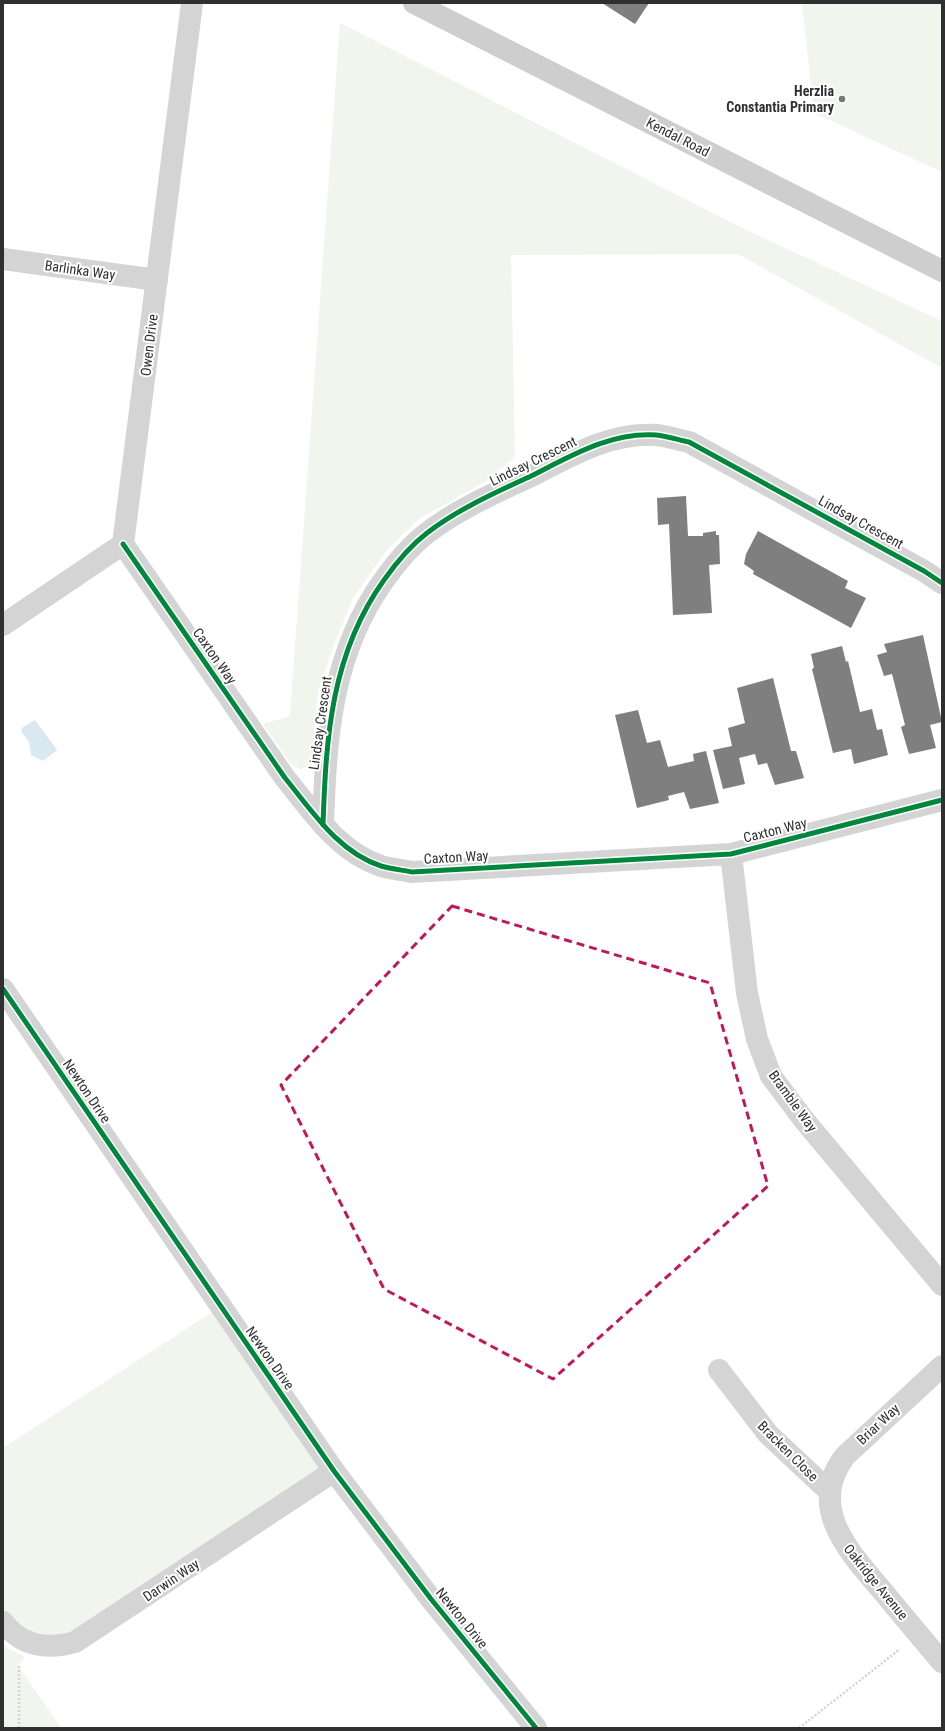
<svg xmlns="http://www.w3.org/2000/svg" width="945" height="1731" viewBox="0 0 945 1731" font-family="'Roboto Condensed',sans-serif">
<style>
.green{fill:#f1f5ed}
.water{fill:#dae8f2}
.building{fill:#7f7f7f}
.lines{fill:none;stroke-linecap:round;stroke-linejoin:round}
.path{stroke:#d4d4d4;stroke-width:2.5;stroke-dasharray:2 2;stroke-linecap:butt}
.minor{stroke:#d4d4d4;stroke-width:22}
.secondary{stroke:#cecece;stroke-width:22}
.cycleway-casing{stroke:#fff;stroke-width:8}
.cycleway{stroke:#00873e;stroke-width:5}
.marked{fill:none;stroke:#c2185b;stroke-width:3;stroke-dasharray:8 5;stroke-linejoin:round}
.poi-dot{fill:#787878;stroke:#fff;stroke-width:1.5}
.labels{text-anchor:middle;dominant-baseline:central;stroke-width:4;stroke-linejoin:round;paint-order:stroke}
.poi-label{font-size:14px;font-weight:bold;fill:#303030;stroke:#fff;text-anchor:end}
.street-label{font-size:14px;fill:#303030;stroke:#fff}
</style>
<rect width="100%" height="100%" fill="#fff"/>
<!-- green -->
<path class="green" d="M802 3H942V172L814 113Z
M340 23 738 226 942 321V368L738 254 511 255 515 457 488 480 419 519 386 551 353 598 335 642 318 691 312 754 309 766 300 769 290 763 263 724 290 716Z
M220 1307 334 1471 63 1646 3 1622V1448Z
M3 1643 7 1648 25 1657 18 1665 61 1728H3Z"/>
<!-- water -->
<path class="water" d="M35 720 57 750 43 761 31 755 29 742 21 731 22 728Z"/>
<!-- building -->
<path class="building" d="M602 3H649L635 24Z
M686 496 688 536H703V533L716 531V535H719L720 564 709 565 712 613 673 615 669 524 658 525 657 498Z
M758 531 848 581 845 588 866 598 851 628 753 574 754 571 744 564 746 554Z
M923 635 942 722 930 725 936 748 909 754 901 727 905 725 892 674 884 676 877 655 887 652 884 644Z
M842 646 846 662 848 661 860 712 872 709 877 730 882 729 888 755 854 764 851 749 833 753 812 669 814 668 811 654Z
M773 678 791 751H796L804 778 775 785 767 763 758 765 755 754 739 758 745 784 723 789 713 750 732 746 728 728 745 723 737 688Z
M638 710 647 743 660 740 668 767 694 761 693 754 706 751 719 803 690 809 684 792 668 796 669 800 637 808 615 715Z"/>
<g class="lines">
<!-- path -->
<path class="path" d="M887 1659 899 1650
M19 1728V1664
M799 1728 900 1649"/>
<!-- minor -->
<path class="minor" d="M3 259 157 280
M123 544 285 778C312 811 338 852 381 866 391 869 402 870 412 872L731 854 942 800
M3 625 123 544 192 3
M323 825C326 737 331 654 384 580 396 563 410 546 427 533 458 509 495 493 531 476 571 456 610 432 656 435 667 436 679 440 689 442L924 571 942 583
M731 854 747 993 757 1039 771 1076 804 1120 942 1285
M3 989 334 1471 431 1599 536 1728
M942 1366 845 1456C805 1508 852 1555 885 1594 904 1617 923 1640 942 1662
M719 1370 768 1434 830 1492
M3 1622C21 1646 47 1650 75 1642L334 1471"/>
<!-- secondary -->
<path class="secondary" d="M414 3 942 271"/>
<!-- cycleway casing -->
<g class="cycleway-casing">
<path id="cycleway" d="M123 544 285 778C312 811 338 852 381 866 391 869 402 870 412 872L731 854 942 800
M323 825C326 737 331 654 384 580 396 563 410 546 427 533 458 509 495 493 531 476 571 456 610 432 656 435 667 436 679 440 689 442L924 571 942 583
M3 989 334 1471 431 1599 536 1728"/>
</g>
<!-- cycleway -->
<use href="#cycleway" class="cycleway"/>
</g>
<!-- marked area -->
<path class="marked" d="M452 906 710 983 768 1186 553 1379 384 1289 281 1085Z"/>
<!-- markers -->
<circle class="poi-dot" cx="842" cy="99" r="4"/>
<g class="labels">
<!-- poi labels -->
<g class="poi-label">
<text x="834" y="91">Herzlia<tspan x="834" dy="16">Constantia Primary</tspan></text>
</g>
<!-- street labels -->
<g class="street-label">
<text transform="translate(678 137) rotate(27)">Kendal Road</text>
<text transform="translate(80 270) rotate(8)">Barlinka Way</text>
<text transform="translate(149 345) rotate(-83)">Owen Drive</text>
<text transform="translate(533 461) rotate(-26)">Lindsay Crescent</text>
<text transform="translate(861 522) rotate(29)">Lindsay Crescent</text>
<text transform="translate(215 656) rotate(55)">Caxton Way</text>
<text transform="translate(320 723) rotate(-82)">Lindsay Crescent</text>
<text transform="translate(775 830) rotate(-14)">Caxton Way</text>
<text transform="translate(456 857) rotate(-3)">Caxton Way</text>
<text transform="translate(87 1091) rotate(56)">Newton Drive</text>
<text transform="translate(793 1101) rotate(54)">Bramble Way</text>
<text transform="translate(270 1358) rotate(55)">Newton Drive</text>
<text transform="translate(878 1424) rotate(-43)">Briar Way</text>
<text transform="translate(788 1451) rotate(45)">Bracken Close</text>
<text transform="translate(171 1580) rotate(-34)">Darwin Way</text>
<text transform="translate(876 1582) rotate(51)">Oakridge Avenue</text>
<text transform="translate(462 1618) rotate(51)">Newton Drive</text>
</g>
</g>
<!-- border -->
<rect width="945" height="1731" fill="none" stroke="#303030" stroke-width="8"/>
</svg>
